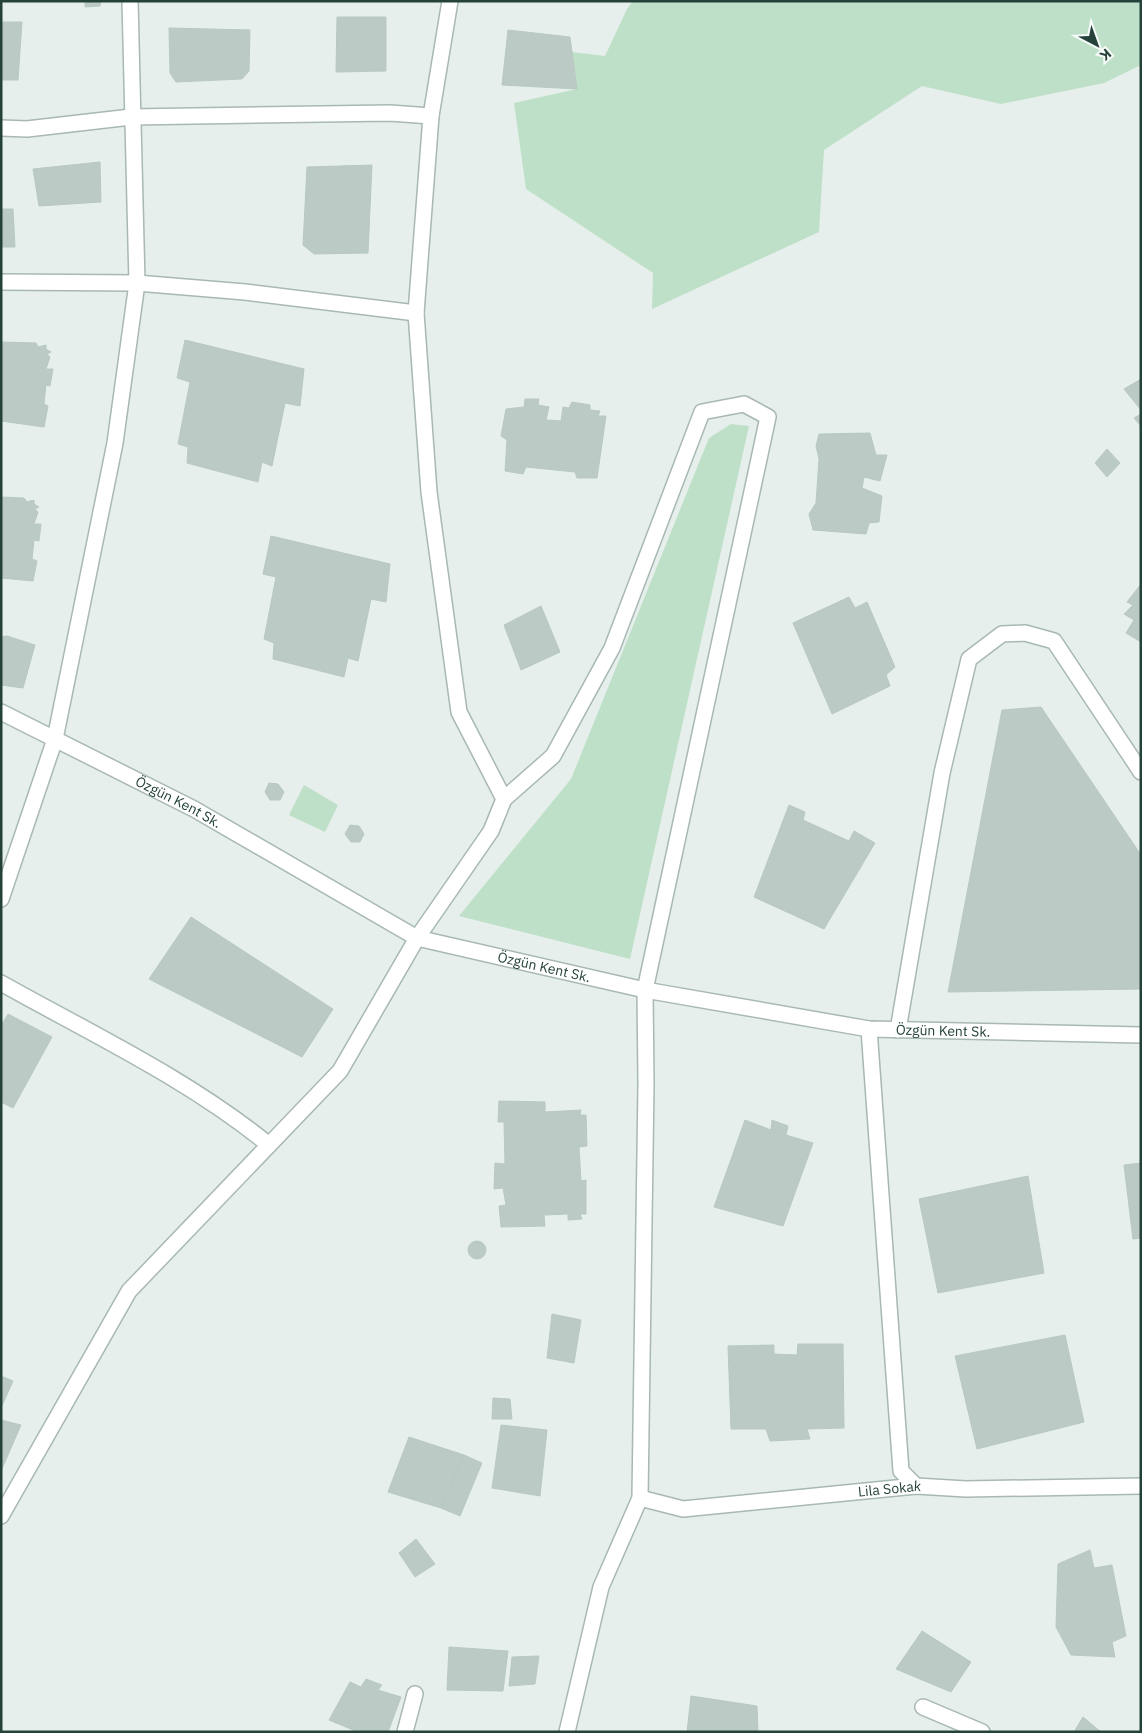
<svg xmlns="http://www.w3.org/2000/svg" width="1142" height="1733" viewBox="0 0 1142 1733" font-family="'IBM Plex Sans',sans-serif">
<style>
.green{fill:#bfe0c8}
.building{fill:#bbcac4;stroke:#b8c9c2}
.lines{fill:none;stroke-linecap:round;stroke-linejoin:round}
.minor-casing{stroke:#a8b8b2;stroke-width:18}
.minor{stroke:#fff;stroke-width:15}
.labels{text-anchor:middle;dominant-baseline:central;stroke-width:5;stroke-linejoin:round;paint-order:stroke}
.street-label{font-size:14px;fill:#24423a;stroke:#f7fbf9}
</style>
<rect width="100%" height="100%" fill="#e6efeb"/>
<!-- green -->
<path class="green" d="M633 1H1141V65L1104 83 1001 104 922 86 824 150 819 232 652 309 653 273 526 189 514 103 577 89 572 52 605 56 627 9Z
M731 424 749 426 630 959 459 916 571 779 709 438Z
M304 785 338 805 325 832 289 815Z"/>
<!-- building -->
<path class="building" d="M85 1H101L100 6 85 7Z
M337 17H386V71L336 72Z
M1 22H22L18 80H1Z
M169 28 250 30 249 71 242 79 176 82 170 73Z
M508 30 570 37 577 89 502 85Z
M100 162 101 202 39 206 33 169Z
M372 165 368 253 314 254 303 245 307 167Z
M1 209H13L15 247H1Z
M185 340 304 369 300 406 285 403 272 466 262 462 258 482 187 463 188 447 178 444 190 382 177 378Z
M1 342 36 343 38 347 46 345V349L51 352 47 354 50 357 46 369H53L50 386 46 385 44 404 48 406 44 427 1 421Z
M1141 379V410L1124 389Z
M525 399H539L538 405 549 407 546 420 561 421 563 407 569 408 572 402 590 405V410L600 411 598 416H606L597 478H577L575 472 526 467 523 474 505 471 507 440 501 436 506 409 524 407Z
M1141 414V426L1134 418Z
M870 433 876 455H887L880 481 864 477 862 488 882 496 879 522 869 523 866 534 813 530 809 514 816 503 819 459 816 446 819 434Z
M1107 449 1120 463 1107 477 1095 463Z
M1 497 24 498 27 502 34 500V504L39 507 35 509 38 512 34 524H41L39 541 34 540 32 559 37 561 33 581 1 578Z
M271 536 390 564 386 602 371 599 358 661 348 658 344 677 273 659 274 643 264 639 276 577 263 574Z
M1141 584V642L1126 633 1134 620 1124 614 1133 605 1127 602Z
M849 597 855 608 867 602 895 667 886 675 890 686 832 714 793 623Z
M541 606 560 652 521 670 504 625Z
M7 636 35 645 23 688 1 685V637Z
M1041 707 1141 855V989L948 992 1002 710Z
M269 783 278 784 284 792 280 800H270L265 792Z
M789 805 805 812 803 820 849 841 854 831 875 843 824 929 754 897Z
M350 825 359 826 364 834 360 842H351L345 834Z
M191 917 333 1009 302 1057 149 979Z
M8 1014 52 1037 13 1108 1 1102V1026Z
M499 1101 545 1102V1112L581 1110 580 1115H586L587 1146 579 1147 581 1181 586 1180V1214H580L582 1219 568 1220V1214L544 1215 545 1226 501 1227 499 1206 506 1205 503 1188 494 1189 495 1163 505 1164 504 1122H498Z
M745 1120 771 1130 772 1120 788 1126 786 1135 813 1143 783 1226 714 1207Z
M1141 1163V1238L1133 1239 1124 1165Z
M1028 1176 1044 1273 938 1293 919 1199Z
M468 1250a9 9 0 1 1 18 0a9 9 0 1 1-18 0Z
M552 1314 581 1320 574 1363 547 1358Z
M1065 1335 1084 1422 977 1449 955 1356Z
M798 1344H843L844 1428 807 1429 810 1439 770 1441 766 1429H731L728 1346 774 1345V1354L797 1355Z
M1 1376 13 1381 1 1408Z
M493 1398 510 1399 512 1419H492Z
M1 1420 21 1425 1 1471Z
M501 1425 547 1430 540 1496 492 1488Z
M409 1437 464 1455 441 1508 388 1492Z
M464 1455 482 1463 460 1516 441 1508Z
M416 1539 435 1564 415 1577 399 1553Z
M1090 1550 1094 1568 1112 1565 1126 1636 1112 1642 1115 1657 1071 1655 1056 1627 1058 1564Z
M922 1631 971 1662 951 1692 896 1669Z
M449 1647 508 1651 503 1691 447 1690Z
M539 1656 535 1684 509 1686 512 1657Z
M366 1679 382 1685 378 1690 401 1697 388 1732H358L329 1720 350 1682 361 1687Z
M691 1696 757 1706 758 1732H687Z
M1083 1717 1101 1732H1074Z"/>
<g class="lines">
<!-- minor casing -->
<g class="minor-casing">
<g id="minor">
<path d="M1 128 27 129 131 117 390 113 431 116"/>
<path d="M1 282 137 283 245 292 416 313"/>
<path id="s1" d="M1 712 194 809 417 938 645 990 869 1029 1141 1035"/>
<path d="M504 799 553 756 612 648 702 412 744 404 768 417 645 990 646 1084 640 1498 601 1587 567 1732"/>
<path d="M1 899 55 739 115 443 137 283 130 1"/>
<path d="M1 983C92 1034 188 1079 269 1145"/>
<path d="M869 1029 901 1471 916 1486"/>
<path d="M898 1030 942 773 969 659 1002 634 1025 633 1054 641 1141 772"/>
<path id="s2" d="M640 1498 683 1509 916 1486 966 1489 1141 1486"/>
<path d="M1 1516 129 1291 340 1071 417 938 491 831 504 799 459 712 429 492 416 313 431 116 450 1"/>
<path d="M923 1707 982 1732"/>
<path d="M405 1732 415 1694"/>
</g>
</g>
<!-- minor -->
<use href="#minor" class="minor"/>
</g>
<g class="labels">
<!-- street labels -->
<g class="street-label">
<text stroke="none"><textPath href="#s1" startOffset="199">Özgün Kent Sk.</textPath></text>
<text stroke="none"><textPath href="#s1" startOffset="604">Özgün Kent Sk.</textPath></text>
<text stroke="none"><textPath href="#s1" startOffset="1009">Özgün Kent Sk.</textPath></text>
<text stroke="none"><textPath href="#s2" startOffset="252">Lila Sokak</textPath></text>
</g>
</g>
<!-- border -->
<rect width="1142" height="1733" fill="none" stroke="#24423a" stroke-width="5"/>
<!-- north arrow -->
<g transform="translate(1097 45) rotate(139)" stroke="#f7fbf9" stroke-width="4" paint-order="stroke">
<path d="M0-4L9 19L0 12L-9 19Z" fill="#24423a"/>
<text y="-8" font-size="14" font-weight="bold" text-anchor="middle" fill="#24423a">K</text>
</g>
</svg>
